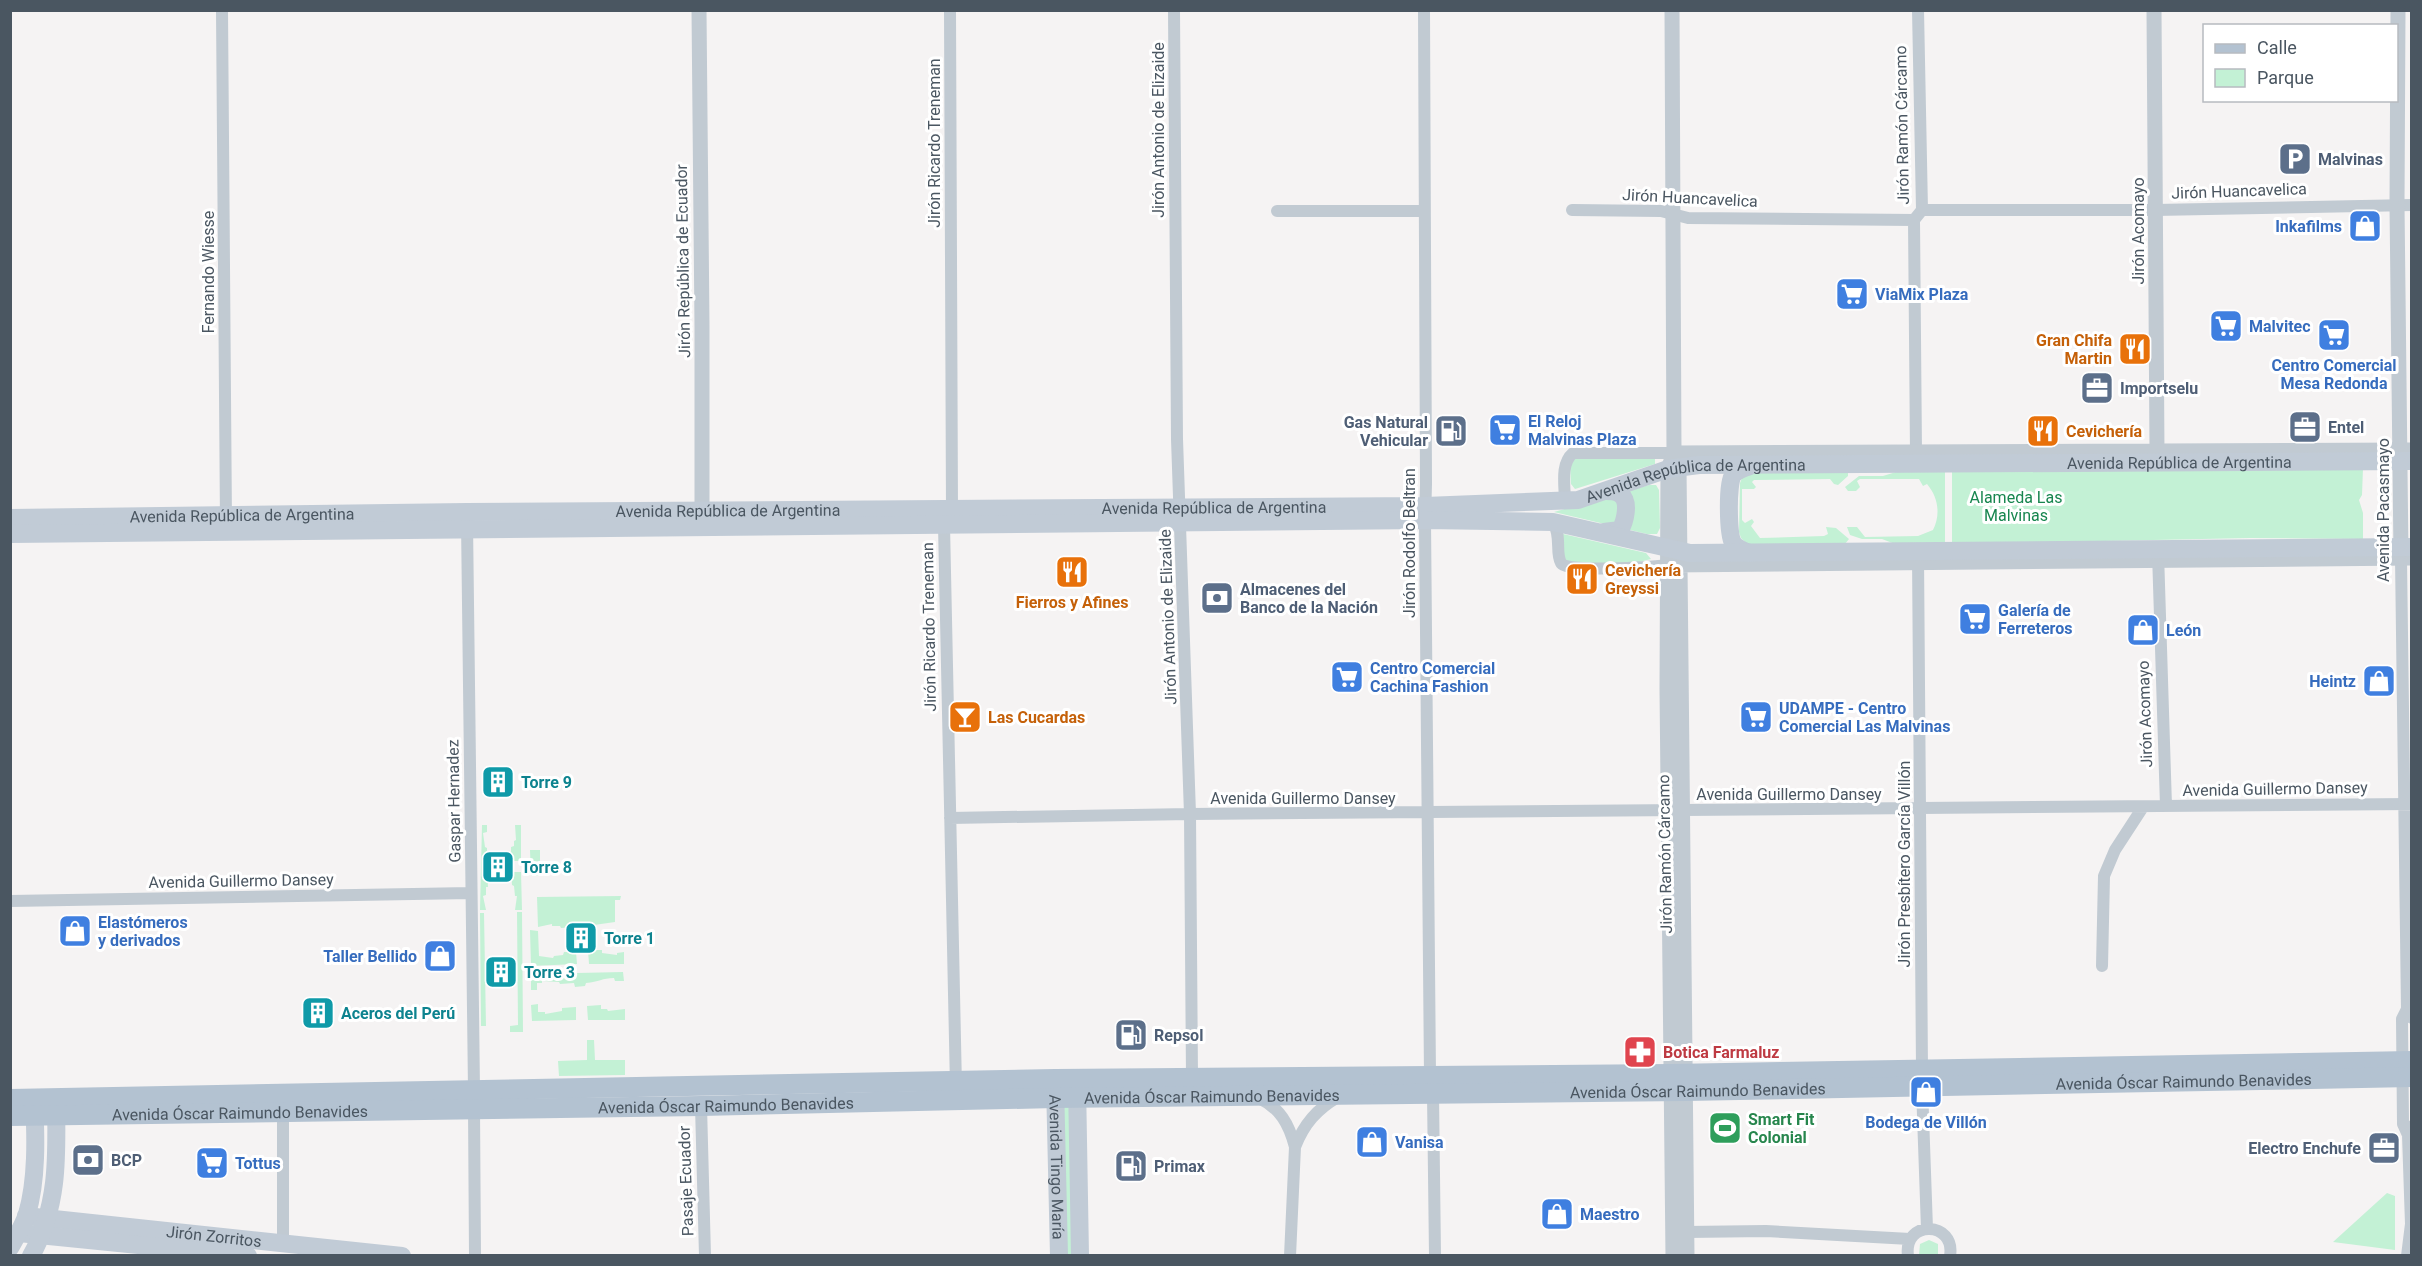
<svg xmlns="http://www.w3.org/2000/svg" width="2422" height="1266" viewBox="0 0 2422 1266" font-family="Roboto,sans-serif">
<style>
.green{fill:#c3f1d5}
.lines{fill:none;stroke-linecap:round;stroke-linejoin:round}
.minor{stroke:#c1cad2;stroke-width:12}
.tertiary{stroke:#c1cad2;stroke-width:15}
.secondary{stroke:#c1cbd6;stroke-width:18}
.primary{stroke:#b3c2d1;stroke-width:20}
.labels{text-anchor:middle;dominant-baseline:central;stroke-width:6;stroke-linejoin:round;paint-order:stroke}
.street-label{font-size:16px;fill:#4a5661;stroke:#fff}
.service-label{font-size:16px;font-weight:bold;fill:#4e5e75;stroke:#fff;text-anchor:start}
.shop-label{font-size:16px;font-weight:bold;fill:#366cbe;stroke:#fff;text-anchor:start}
.food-label{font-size:16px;font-weight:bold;fill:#c56008;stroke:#fff;text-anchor:start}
.park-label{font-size:16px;fill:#17864f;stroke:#fff}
.culture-label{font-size:16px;font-weight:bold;fill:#0d838f;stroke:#fff;text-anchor:start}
.health-label{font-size:16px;font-weight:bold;fill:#be3a42;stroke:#fff;text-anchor:start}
.leisure-label{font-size:16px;font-weight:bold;fill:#27864d;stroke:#fff;text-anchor:start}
</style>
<rect width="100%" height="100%" fill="#f5f3f3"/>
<!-- green -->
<path class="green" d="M1655 456V464L1575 489 1571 484 1570 464 1575 458Z
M2363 468 2362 495 2359 500 2363 513V539L2250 538 1952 544V471Z
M1751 472 1848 473V476L1838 485 1834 484 1830 479 1754 480 1752 482 1756 487 1754 489H1742V520L1745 523 1752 519 1754 522 1751 526 1760 538 1824 536 1828 534 1826 527 1836 528 1849 539 1844 545H1748L1741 538 1739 532 1740 483 1742 478Z
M1896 472H1945V543L1895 544 1882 539H1862L1850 535 1847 527H1857L1865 537 1918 536 1933 530C1941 514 1938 497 1927 484L1923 486 1919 479H1860L1857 481 1860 487 1856 491H1848L1845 487 1859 476H1883Z
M1649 485H1656L1659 490 1660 528 1657 534H1647L1554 512Z
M1563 534 1646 553 1651 559 1631 564 1564 563Z
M482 825H487V832L483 833 485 847 487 848V861L491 862V872L487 873 488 887H486V895L483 896 486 910H480Z
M515 825H521V861H511V847L514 846V841L516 840Z
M530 850H540V876H531Z
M511 872H521L522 910H515L517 896H515L514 886 512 885Z
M621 896 620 900H615V922L587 926 586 930H576L575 927 561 928 560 926H552V924L538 927 537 897Z
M517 912H522L523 1032H510V1026L518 1025Z
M480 913H484L486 1026H481Z
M530 930 538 931 539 956 553 958 554 956 563 955 564 952H576L577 964 531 966Z
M588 950H602V953L617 955V953L624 952V964H589Z
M623 972 624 981H615L614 978C602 978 599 982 586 983L585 986 575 987 574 983 560 984 559 982 542 981V983H537V990H531V974Z
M538 1004V1012H545V1014L562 1011V1008L576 1007V1020L532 1021 531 1005Z
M601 1005V1009H607L608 1011 625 1009V1020H588L587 1006Z
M587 1040H594L595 1060H625V1075L559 1076 558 1061 587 1060Z
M1062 1107H1069L1072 1255H1065Z
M2387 1193 2395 1196V1250L2333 1242Z
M1929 1240 1938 1244V1255H1919L1920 1244Z"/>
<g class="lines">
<!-- minor -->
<path class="minor" d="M222 10 226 523
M950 10 952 510 944 525 956 1087
M1174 10 1177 439 1190 814 1192 1078
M1424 10 1426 484 1425 520 1430 1076
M1572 210 1661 211 1688 218 1914 220
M1922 210H2155L2412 205
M1277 211H1424
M1916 453 1914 220 1922 210 1918 10
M1565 502C1565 486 1560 464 1573 453H1674
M467 522 474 1090
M1553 522C1562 537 1555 552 1561 563 1566 573 1652 567 1667 565
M2158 553 2166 806
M1918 555 1922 1070
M2401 558 2407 1009 2412 1018
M950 818 1190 814 2412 804
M10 901 471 893
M2102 966 2104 876 2115 850 2143 807
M2407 1009 2402 1019 2403 1124 2408 1135
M1922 1087 1927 1229
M1433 1094 1435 1256
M1259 1098C1280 1108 1289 1124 1295 1147L1290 1256
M701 1106 705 1256
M474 1108 475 1256
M283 1110V1241
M1295 1147C1304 1124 1317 1109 1338 1097
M1687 1232 1766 1231 1910 1239
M1908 1256C1903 1219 1956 1221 1950 1256
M2407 1256 2411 1224 2408 1135 2412 1126"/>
<!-- tertiary -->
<path class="tertiary" d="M699 10 702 327V520
M1672 10 1674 453 1668 469 1667 689 1673 1256
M2154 10 2157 451
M2398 10 2397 205 2401 556
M1674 453 2412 450
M1676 458 1679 467 1687 1256
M1670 565 2412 558"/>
<!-- secondary -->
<g class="secondary">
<path d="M1750 466C1743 468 1737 470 1733 475 1727 484 1728 534 1733 543 1737 548 1744 551 1750 553"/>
<path id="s1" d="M10 518 467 512 1425 506 1578 500 1668 469 1699 465 2412 461"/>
<path d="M1604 532 1620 530C1625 522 1630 502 1621 495 1617 491 1611 491 1606 491"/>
<path d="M10 534 1425 520 1553 522 1690 553 2412 547"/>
<path id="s2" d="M1055 1083 1059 1256"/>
<path d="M1077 1083 1080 1256"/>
<path id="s3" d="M26 1216 402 1256"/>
<path d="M19 1233 248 1256"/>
<path d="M10 1248C16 1237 23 1226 27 1214 37 1180 36 1137 34 1101"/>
<path d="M31 1256C59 1206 57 1155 56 1100"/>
</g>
<!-- primary -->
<g class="primary">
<path d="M10 1099 1055 1079 1671 1074 2412 1061"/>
<path id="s4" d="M10 1116 701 1106 1055 1098 1685 1091 2412 1077"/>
</g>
</g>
<!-- icons -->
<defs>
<g id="parking-square" transform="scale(1.725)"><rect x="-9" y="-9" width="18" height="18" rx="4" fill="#5c6f8a" stroke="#fff"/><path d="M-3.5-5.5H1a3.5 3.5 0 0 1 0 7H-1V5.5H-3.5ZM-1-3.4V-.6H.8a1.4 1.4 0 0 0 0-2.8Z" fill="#fff"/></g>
<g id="shop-square" transform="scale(1.725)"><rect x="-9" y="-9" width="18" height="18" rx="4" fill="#3f7fe0" stroke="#fff"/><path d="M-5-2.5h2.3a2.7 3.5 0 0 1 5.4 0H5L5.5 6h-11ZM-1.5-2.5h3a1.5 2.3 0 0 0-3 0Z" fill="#fff"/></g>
<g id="supermarket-square" transform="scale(1.725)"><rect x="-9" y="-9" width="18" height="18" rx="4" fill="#3f7fe0" stroke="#fff"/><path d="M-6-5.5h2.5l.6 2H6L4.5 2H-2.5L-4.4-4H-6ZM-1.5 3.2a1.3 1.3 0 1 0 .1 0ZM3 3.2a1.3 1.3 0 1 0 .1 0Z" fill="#fff"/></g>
<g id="restaurant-square" transform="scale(1.725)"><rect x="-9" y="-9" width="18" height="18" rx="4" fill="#e8710a" stroke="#fff"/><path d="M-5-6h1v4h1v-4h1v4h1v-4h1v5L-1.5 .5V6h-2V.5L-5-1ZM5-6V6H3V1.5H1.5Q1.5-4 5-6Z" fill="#fff"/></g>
<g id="office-square" transform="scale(1.725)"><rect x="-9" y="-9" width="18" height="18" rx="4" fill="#5c6f8a" stroke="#fff"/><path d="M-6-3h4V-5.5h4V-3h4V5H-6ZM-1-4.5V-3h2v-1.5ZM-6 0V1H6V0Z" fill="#fff"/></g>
<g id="fuel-square" transform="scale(1.725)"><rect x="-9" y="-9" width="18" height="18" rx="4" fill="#5c6f8a" stroke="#fff"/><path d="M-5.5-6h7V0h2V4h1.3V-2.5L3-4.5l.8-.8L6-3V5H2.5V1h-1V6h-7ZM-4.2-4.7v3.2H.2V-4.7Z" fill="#fff"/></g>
<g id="bank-square" transform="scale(1.725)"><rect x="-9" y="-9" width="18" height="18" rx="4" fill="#5c6f8a" stroke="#fff"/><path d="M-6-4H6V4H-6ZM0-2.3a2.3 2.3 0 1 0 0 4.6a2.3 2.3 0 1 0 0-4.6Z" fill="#fff"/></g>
<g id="bar-square" transform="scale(1.725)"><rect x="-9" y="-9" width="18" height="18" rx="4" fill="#e8710a" stroke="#fff"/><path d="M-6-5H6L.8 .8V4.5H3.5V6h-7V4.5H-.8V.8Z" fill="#fff"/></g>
<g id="building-square" transform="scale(1.725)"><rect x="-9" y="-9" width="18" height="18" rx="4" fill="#0f9aa8" stroke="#fff"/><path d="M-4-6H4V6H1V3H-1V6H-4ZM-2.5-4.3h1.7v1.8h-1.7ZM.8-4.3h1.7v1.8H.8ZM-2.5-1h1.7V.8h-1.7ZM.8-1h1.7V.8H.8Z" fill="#fff"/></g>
<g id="pharmacy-square" transform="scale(1.725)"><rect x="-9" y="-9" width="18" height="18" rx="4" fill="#e0444e" stroke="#fff"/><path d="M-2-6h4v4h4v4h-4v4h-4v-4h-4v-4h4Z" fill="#fff"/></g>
<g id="stadium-square" transform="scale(1.725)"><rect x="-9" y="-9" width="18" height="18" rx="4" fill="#2e9e5b" stroke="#fff"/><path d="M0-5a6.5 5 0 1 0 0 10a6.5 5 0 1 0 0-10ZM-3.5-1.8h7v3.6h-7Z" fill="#fff"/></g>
</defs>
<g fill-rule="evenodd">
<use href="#parking-square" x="2295" y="159"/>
<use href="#shop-square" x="2365" y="226"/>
<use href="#supermarket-square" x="1852" y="294"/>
<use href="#supermarket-square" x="2226" y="326"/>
<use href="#supermarket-square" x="2334" y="335"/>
<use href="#restaurant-square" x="2135" y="349"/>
<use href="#office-square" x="2097" y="388"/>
<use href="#office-square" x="2305" y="427"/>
<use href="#supermarket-square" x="1505" y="430"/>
<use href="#fuel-square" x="1451" y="431"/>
<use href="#restaurant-square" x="2043" y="431"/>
<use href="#restaurant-square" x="1072" y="572"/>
<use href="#restaurant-square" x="1582" y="579"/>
<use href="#bank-square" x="1217" y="598"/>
<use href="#supermarket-square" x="1975" y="619"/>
<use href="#shop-square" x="2143" y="630"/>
<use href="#supermarket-square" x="1347" y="677"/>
<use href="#shop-square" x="2379" y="681"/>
<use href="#bar-square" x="965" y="717"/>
<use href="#supermarket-square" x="1756" y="717"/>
<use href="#building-square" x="498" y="782"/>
<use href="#building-square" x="498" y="867"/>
<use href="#shop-square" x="75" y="931"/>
<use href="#building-square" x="581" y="938"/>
<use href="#shop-square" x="440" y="956"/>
<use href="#building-square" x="501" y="972"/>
<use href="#building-square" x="318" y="1013"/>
<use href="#fuel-square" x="1131" y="1035"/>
<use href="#pharmacy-square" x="1640" y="1052"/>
<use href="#shop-square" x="1926" y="1092"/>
<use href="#stadium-square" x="1725" y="1128"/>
<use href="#shop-square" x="1372" y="1142"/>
<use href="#office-square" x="2384" y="1148"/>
<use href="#bank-square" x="88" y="1160"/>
<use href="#supermarket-square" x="212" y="1163"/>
<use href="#fuel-square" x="1131" y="1166"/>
<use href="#shop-square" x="1557" y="1214"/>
</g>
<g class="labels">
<!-- street labels -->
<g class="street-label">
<text transform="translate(1902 125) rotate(-91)">Jirón Ramón Cárcamo</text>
<text transform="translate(1158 130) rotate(-90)">Jirón Antonio de Elizaide</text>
<text transform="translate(934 143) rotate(-90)">Jirón Ricardo Treneman</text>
<text transform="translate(2239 191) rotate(-2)">Jirón Huancavelica</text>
<text transform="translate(1690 198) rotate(3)">Jirón Huancavelica</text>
<text transform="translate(2138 231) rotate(-90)">Jirón Acomayo</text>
<text transform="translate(683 261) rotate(-91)">Jirón República de Ecuador</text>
<text transform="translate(208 272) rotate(-90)">Fernando Wiesse</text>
<text stroke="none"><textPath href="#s1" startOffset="2175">Avenida República de Argentina</textPath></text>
<text stroke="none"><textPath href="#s1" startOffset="1689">Avenida República de Argentina</textPath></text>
<text stroke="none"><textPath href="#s1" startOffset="1204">Avenida República de Argentina</textPath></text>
<text transform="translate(2383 510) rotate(-90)">Avenida Pacasmayo</text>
<text stroke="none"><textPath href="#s1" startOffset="718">Avenida República de Argentina</textPath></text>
<text stroke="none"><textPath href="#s1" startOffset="232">Avenida República de Argentina</textPath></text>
<text transform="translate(1409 543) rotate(-90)">Jirón Rodolfo Beltran</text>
<text transform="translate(1168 617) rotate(-92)">Jirón Antonio de Elizaide</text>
<text transform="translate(929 627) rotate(-91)">Jirón Ricardo Treneman</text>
<text transform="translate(2145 714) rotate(-92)">Jirón Acomayo</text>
<text transform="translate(2275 789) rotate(-1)">Avenida Guillermo Dansey</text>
<text x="1789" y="794">Avenida Guillermo Dansey</text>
<text x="1303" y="798">Avenida Guillermo Dansey</text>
<text transform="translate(454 801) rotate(-91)">Gaspar Hernadez</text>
<text transform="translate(1665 854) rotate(-91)">Jirón Ramón Cárcamo</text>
<text transform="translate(1904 864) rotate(-90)">Jirón Presbítero García Villón</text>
<text transform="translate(241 881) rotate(-1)">Avenida Guillermo Dansey</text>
<text stroke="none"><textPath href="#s4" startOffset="2174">Avenida Óscar Raimundo Benavides</textPath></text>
<text stroke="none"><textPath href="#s4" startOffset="1688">Avenida Óscar Raimundo Benavides</textPath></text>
<text stroke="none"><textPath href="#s4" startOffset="1202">Avenida Óscar Raimundo Benavides</textPath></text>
<text stroke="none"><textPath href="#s4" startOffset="716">Avenida Óscar Raimundo Benavides</textPath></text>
<text stroke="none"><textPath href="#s4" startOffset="230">Avenida Óscar Raimundo Benavides</textPath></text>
<text stroke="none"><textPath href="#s2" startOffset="84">Avenida Tingo María</textPath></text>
<text transform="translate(686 1181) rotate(-92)">Pasaje Ecuador</text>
<text stroke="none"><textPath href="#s3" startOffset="189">Jirón Zorritos</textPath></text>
</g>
<!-- service labels -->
<g class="service-label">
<text x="2318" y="159">Malvinas</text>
<text x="2120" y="388">Importselu</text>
<text x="1428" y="422" text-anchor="end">Gas Natural<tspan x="1428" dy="18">Vehicular</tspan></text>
<text x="2328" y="427">Entel</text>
<text x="1240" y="589">Almacenes del<tspan x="1240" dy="18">Banco de la Nación</tspan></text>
<text x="1154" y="1035">Repsol</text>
<text x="2361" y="1148" text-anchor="end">Electro Enchufe</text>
<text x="111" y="1160">BCP</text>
<text x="1154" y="1166">Primax</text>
</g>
<!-- shop labels -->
<g class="shop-label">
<text x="2342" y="226" text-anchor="end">Inkafilms</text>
<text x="1875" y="294">ViaMix Plaza</text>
<text x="2249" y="326">Malvitec</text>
<text x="2334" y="365" text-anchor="middle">Centro Comercial<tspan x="2334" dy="18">Mesa Redonda</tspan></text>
<text x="1528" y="421">El Reloj<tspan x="1528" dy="18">Malvinas Plaza</tspan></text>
<text x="1998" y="610">Galería de<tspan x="1998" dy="18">Ferreteros</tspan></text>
<text x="2166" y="630">León</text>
<text x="1370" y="668">Centro Comercial<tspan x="1370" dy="18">Cachina Fashion</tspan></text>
<text x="2356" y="681" text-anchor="end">Heintz</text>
<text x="1779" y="708">UDAMPE - Centro<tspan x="1779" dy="18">Comercial Las Malvinas</tspan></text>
<text x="98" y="922">Elastómeros<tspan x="98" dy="18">y derivados</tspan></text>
<text x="417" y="956" text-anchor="end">Taller Bellido</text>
<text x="1926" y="1122" text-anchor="middle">Bodega de Villón</text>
<text x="1395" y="1142">Vanisa</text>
<text x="235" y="1163">Tottus</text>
<text x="1580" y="1214">Maestro</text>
</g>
<!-- food labels -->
<g class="food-label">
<text x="2112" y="340" text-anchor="end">Gran Chifa<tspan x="2112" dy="18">Martin</tspan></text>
<text x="2066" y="431">Cevichería</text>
<text x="1605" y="570">Cevichería<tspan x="1605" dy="18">Greyssi</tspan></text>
<text x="1072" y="602" text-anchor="middle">Fierros y Afines</text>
<text x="988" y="717">Las Cucardas</text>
</g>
<!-- park labels -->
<g class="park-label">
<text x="2016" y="497">Alameda Las<tspan x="2016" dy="18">Malvinas</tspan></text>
</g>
<!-- culture labels -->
<g class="culture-label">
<text x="521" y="782">Torre 9</text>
<text x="521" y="867">Torre 8</text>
<text x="604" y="938">Torre 1</text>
<text x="524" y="972">Torre 3</text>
<text x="341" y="1013">Aceros del Perú</text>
</g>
<!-- health labels -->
<g class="health-label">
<text x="1663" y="1052">Botica Farmaluz</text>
</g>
<!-- leisure labels -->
<g class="leisure-label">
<text x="1748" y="1119">Smart Fit<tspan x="1748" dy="18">Colonial</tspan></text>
</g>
</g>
<!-- border -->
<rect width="2422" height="1266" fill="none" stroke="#4a5661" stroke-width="24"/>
<!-- legend -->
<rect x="2203" y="24" width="195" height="78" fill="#ffffff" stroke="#b7bbc0" stroke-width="1.5"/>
<rect x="2215" y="44" width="30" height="9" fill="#b3c2d1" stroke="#b7bbc0" stroke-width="1.5"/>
<text x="2257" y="54" font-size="18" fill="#4a5661">Calle</text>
<rect x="2215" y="69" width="30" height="18" fill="#c3f1d5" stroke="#b7bbc0" stroke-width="1.5"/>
<text x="2257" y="84" font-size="18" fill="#4a5661">Parque</text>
</svg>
